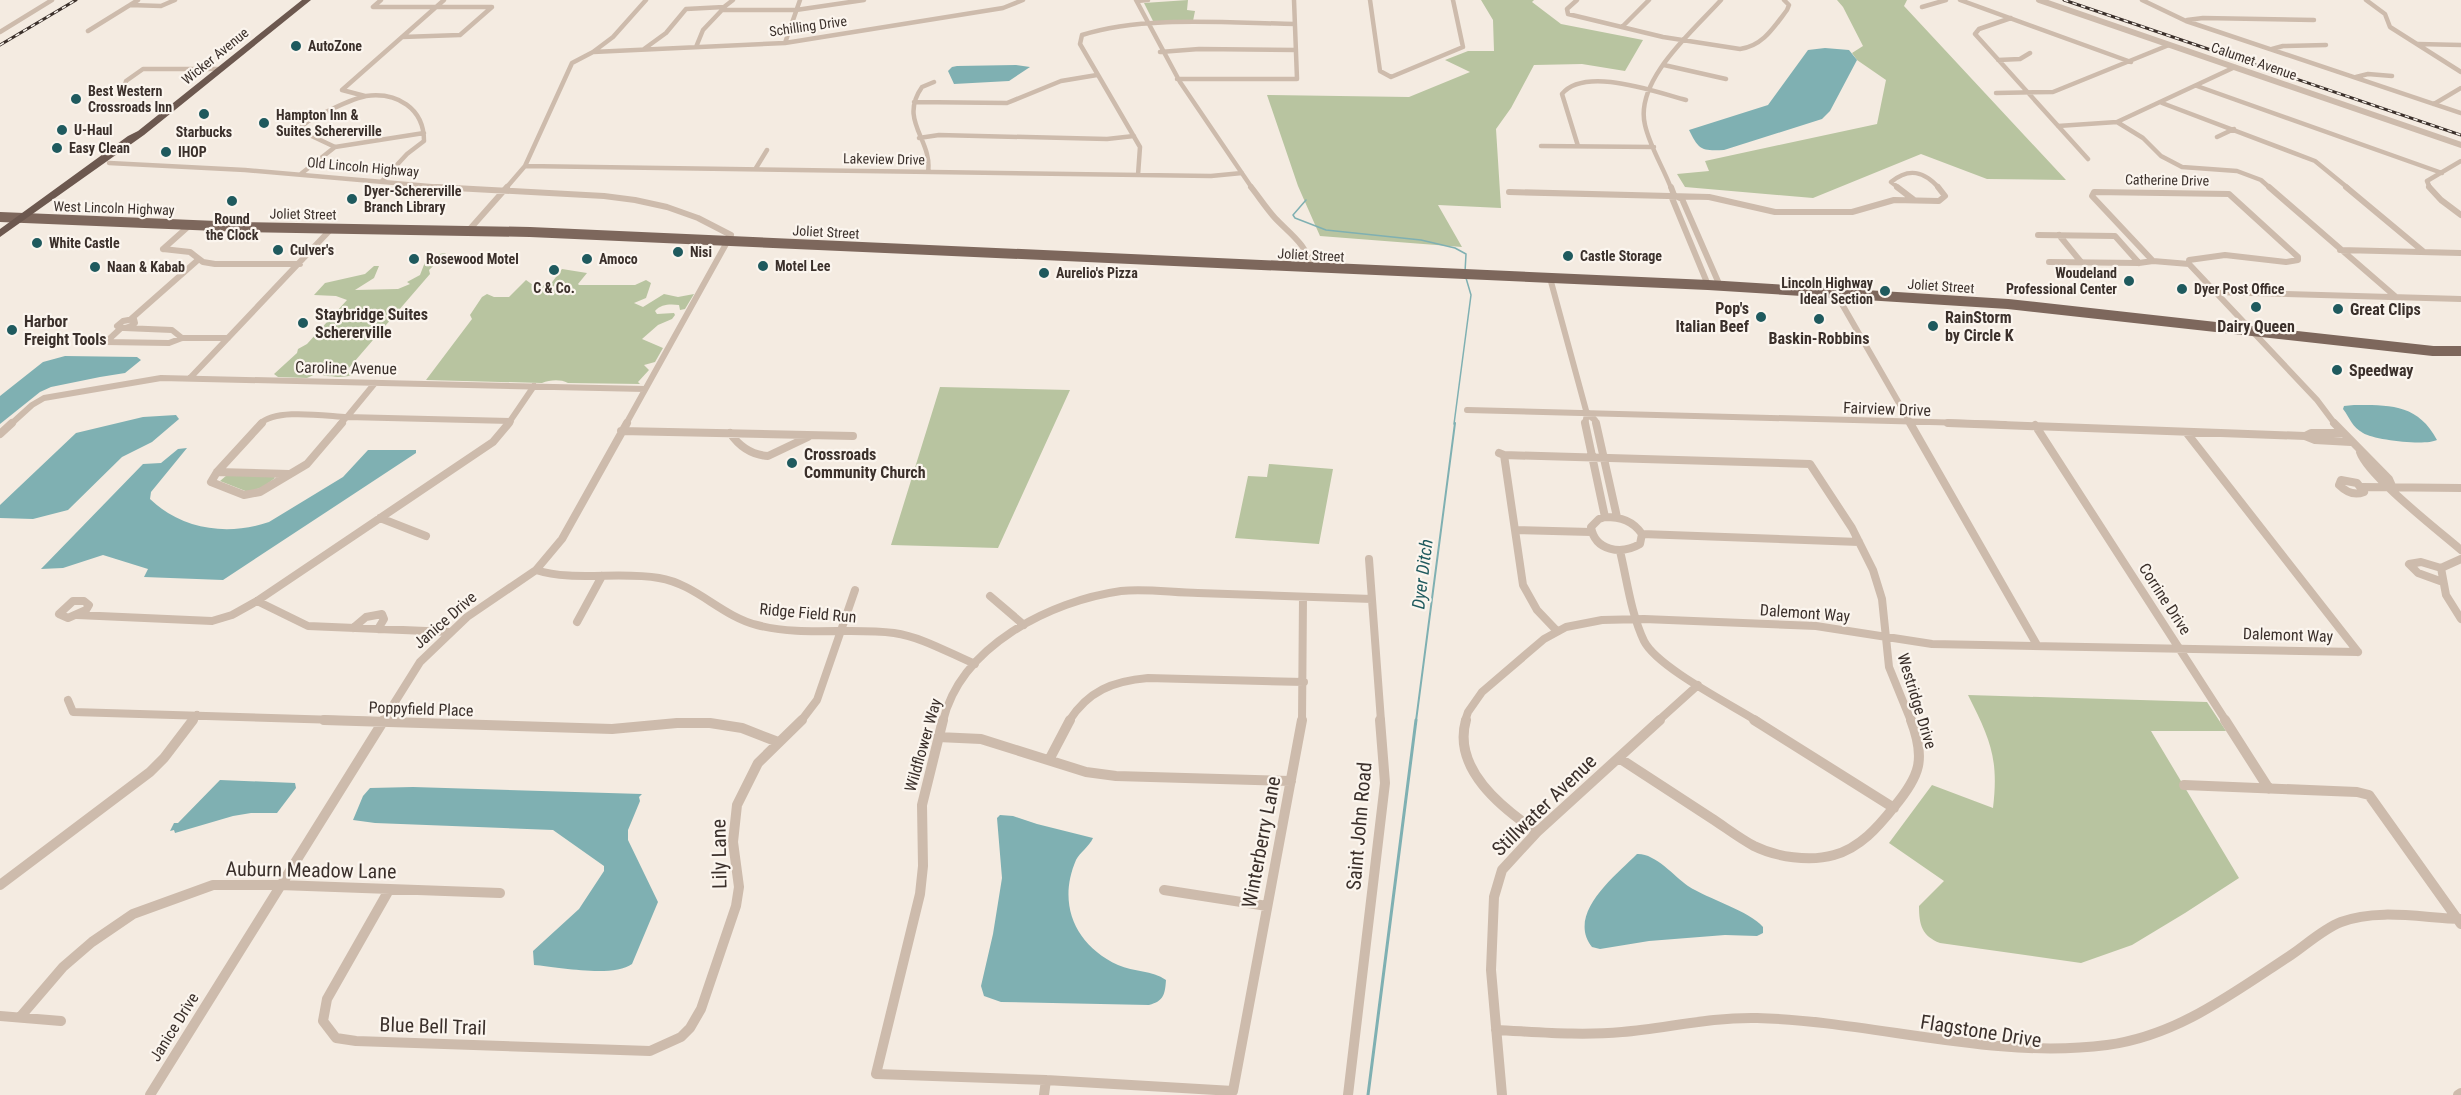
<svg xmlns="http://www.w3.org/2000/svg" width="2461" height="1095" viewBox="0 0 2461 1095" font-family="'Roboto Condensed',sans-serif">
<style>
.green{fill:#b8c4a0}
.water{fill:#7fb0b2}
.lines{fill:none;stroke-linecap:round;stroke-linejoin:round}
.stream-far2{stroke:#7fb0b2;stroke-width:1.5}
.stream-far1{stroke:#7fb0b2;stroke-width:2}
.stream{stroke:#7fb0b2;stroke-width:3}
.minor-far3{stroke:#cdbbac;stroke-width:4.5}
.minor-far2{stroke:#cdbbac;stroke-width:6}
.minor-far1{stroke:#cdbbac;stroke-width:8}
.minor{stroke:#cdbbac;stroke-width:10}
.tertiary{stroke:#cdbbac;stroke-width:6}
.primary{stroke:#7d675c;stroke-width:10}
.trunk{fill:#6c584f;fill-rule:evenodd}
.rail-casing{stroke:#3b302b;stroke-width:3}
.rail{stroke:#fbf5ee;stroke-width:1.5;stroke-dasharray:4.5;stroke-linecap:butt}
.poi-dot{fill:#1f5a5e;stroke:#fbf5ee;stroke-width:2}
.labels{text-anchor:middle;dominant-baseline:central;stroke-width:4.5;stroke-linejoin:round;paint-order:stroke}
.far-street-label{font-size:14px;fill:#3b302b;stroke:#fbf5ee}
.far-poi-label{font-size:14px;font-weight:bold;fill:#3b302b;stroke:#fbf5ee;text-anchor:start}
.poi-label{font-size:16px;font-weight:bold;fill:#3b302b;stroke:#fbf5ee;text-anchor:start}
.street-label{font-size:16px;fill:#3b302b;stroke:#fbf5ee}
.water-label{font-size:18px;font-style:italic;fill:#1f5a5e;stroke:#fbf5ee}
.near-street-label{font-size:20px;fill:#3b302b;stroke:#fbf5ee}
</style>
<rect width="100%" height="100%" fill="#f4ebe1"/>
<!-- green -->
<path class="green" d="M1188 0 1187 10 1195 11 1193 21 1154 23 1144 3Z
M1481 0H1534L1532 2 1561 24 1643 40 1625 71 1582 64 1534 65 1511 108 1496 129 1501 208 1438 205 1462 247 1320 236 1298 186 1267 95 1409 97 1470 72 1445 60 1468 51H1494L1493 20Z
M1837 0H1907L1904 6 2066 180 1987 179 1921 154 1813 198 1685 187 1677 174 1709 171 1705 161 1877 124 1886 80 1857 60 1852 53 1863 46 1843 7Z
M444 253 446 254 429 270 430 274 348 369 347 372 355 374C346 378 327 378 318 373L307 378 278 377 274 374 297 353 298 349 307 344 347 300 336 296 314 295 325 283 365 274 374 266H379L374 278 355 290 398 289 410 284 407 282 420 275 427 257Z
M562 269 587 273 578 284 579 285H635L646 280 651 283 646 298 634 303 643 307 664 294 678 297 694 294 685 309 680 310 679 305C670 304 661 304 655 311L657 314 674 313 675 315 672 319 658 325 642 339 663 348 655 362 644 365 649 370 638 382 640 384 568 383C560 379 550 380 542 383L426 380 472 319 470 315 482 297 487 294 494 297H509L526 280 533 285H550Z
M940 387 1070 390 998 548 891 545Z
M1269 464 1333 469 1319 544 1235 538 1248 476 1267 477Z
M227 475 274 477 275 478 263 487 248 492 220 481Z
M1968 695 2207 702 2226 731H2151L2239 878 2185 913 2132 945 2081 963 1940 943C1922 936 1919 925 1919 906L1944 881 1889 843 1932 785 1993 808C1999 758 1990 739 1968 695Z"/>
<!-- water -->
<path class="water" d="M1825 48 1849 50 1857 60 1830 111 1822 119 1724 150C1701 151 1699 150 1689 130L1768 105 1808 50Z
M1016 65 1030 67 1009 81 954 84 948 71 952 67 957 66Z
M65 356 137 357 141 360 125 373 100 377 51 387 40 392 0 424V396L43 362Z
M2354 405C2390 405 2418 404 2437 440 2425 446 2374 440 2363 433 2352 427 2350 418 2343 409L2344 406Z
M176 415 179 419 152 442 122 457 68 510 33 519 0 518V505L76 433 143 417Z
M187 448 151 492 150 499C182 530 228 536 269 522L343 477 368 450H416V453L223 580 144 577 148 569 103 555 63 568 41 569 143 464 161 463 178 449Z
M220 780 295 783 296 788 277 813H251L233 816 175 833 174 830 170 831 174 823H178Z
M413 787 642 794 639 797 640 801 628 830V840L658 902 632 964C613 978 558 967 534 965L533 951 579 909 604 871V866L553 830 375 823 353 820 363 796 370 788Z
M1000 815 1013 816 1037 824 1093 838C1089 847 1080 852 1076 860 1057 904 1075 945 1118 965 1134 972 1152 970 1166 980 1165 994 1164 1001 1149 1005L1001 1002 984 996 981 986 993 934 1002 878 997 818Z
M1637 854C1655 853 1674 876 1688 886 1708 899 1750 911 1763 927V933L1757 936 1725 935 1649 941 1600 949 1592 947C1566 914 1615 876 1637 854Z"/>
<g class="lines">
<!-- stream-far2 -->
<path class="stream-far2" d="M1306 200 1293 215 1295 218 1326 230 1421 240 1455 248 1466 254 1465 272
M1454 424 1471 295 1466 278"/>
<!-- stream-far1 -->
<path class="stream-far1" d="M1416 721 1455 423"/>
<!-- stream -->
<path class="stream" d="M1368 1095 1416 720"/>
<!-- minor-far3 -->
<path class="minor-far3" d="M381 0 373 7H492L460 35 402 37
M1136 0 1180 82 1252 188
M1370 0 1380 71 1391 77 1463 47 1453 0
M1577 0 1567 9 1568 14 1663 37 1740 49C1763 46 1774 27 1787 10L1789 5 1784 0
M1960 0 2131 62
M2142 0 2186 21 2461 113
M2366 0 2385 14 2390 27 2461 72
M1137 1 1148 0
M130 5 161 6 175 0
M724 7 733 0
M1922 7 1946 0
M2011 18 1979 29 1975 34 2088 159
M2187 20 2203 18 2314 20
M1622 27 1649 0
M88 31 138 0
M0 32 52 0
M785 43 800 0
M2418 44 2461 45
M696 47 703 30 722 10
M644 49 666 33 686 9 724 7 722 10H796L864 0
M2272 49 2283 46 2326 45
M593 52 785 43 1003 8 1023 0
M1160 52 1199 49 1296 50
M1998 60 2020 59 2030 53
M1664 65 1726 79
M2356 77 2368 74 2392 76
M1177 79H1297L1294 0
M125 86 126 81 143 69H221
M2197 86 2442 173
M1996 93 2053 92 2169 45
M365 96 342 90 444 0
M914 102 1007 103 1061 81 1097 75
M2162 103 2315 161 2348 188
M2434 104 2461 88
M2117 122 2143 138 2161 156 2182 167 2237 171 2261 180 2270 188
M2058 126 2117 122 2235 67
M2217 137 2234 129
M919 138 939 135 1107 139 1134 136
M1541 146 1654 147
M1578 146 1562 94C1585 66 1655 92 1686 100
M109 163 245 170 452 188
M525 166 1211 176 1242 173
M756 168 767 150
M928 172C933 140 898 121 922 87L934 82
M302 173 335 147
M1138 175 1140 147 1080 44 1082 35C1143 15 1230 23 1295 24
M383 180 407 154 424 141C424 108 397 92 366 96 352 99 338 106 326 112 316 117 305 121 299 130L335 147 424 133
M506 188 525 166 572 63 593 52 613 37 646 0
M1671 188C1663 167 1650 147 1645 125 1634 80 1694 30 1721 0
M1899 188 1891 182C1909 167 1924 171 1939 188
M2430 188 2427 181 2461 161"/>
<!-- minor-far2 -->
<path class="minor-far2" d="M436 187 604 196 635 200 667 207 698 218 731 235 626 424
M1251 187C1259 197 1266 208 1275 218 1289 233 1309 246 1311 268
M1671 187 1674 195 1672 198 1708 285
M1897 187 1914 200
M2269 187 2396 297
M2346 187 2424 252
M2429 187 2441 200 2461 215
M1509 192 1709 197 1775 212H1852L1894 200 1939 201 1945 196 1938 187
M2094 192 2229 194 2298 257V260L2286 262 2225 255 2189 260V264L2153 261 2092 196Z
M1676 196 1682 199 1720 286
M469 230 507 187
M2038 235 2115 236 2139 263
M2059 235 2081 262
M163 249 190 252 203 262 215 264H300
M163 249 190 225
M2340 250 2461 253
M2049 262 2139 263 2153 261
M2189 264 2317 400 2335 424
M1550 278 1587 414 1595 420 1596 424
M1835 292 1911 424
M2216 292 2461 299
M131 319 199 259
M134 319 135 323C130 327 123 330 117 326L123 321Z
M121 328 106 342 169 343 182 338H228
M124 328 172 330 182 338
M190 378 332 228
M1467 410 2005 424
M347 417 511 421
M347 417 375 383
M11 424 32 405 44 398 161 378 645 389
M260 424C275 408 325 416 347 417
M340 424 347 417
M508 424 534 386
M1585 424 1587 414"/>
<!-- minor-far1 -->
<path class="minor-far1" d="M262 423 217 472 211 482 244 495 260 492 307 464 342 423
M1585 423 1605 517
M1596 423 1617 517
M1910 423 2037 645
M1948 423 2305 436 2315 440 2351 442
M2334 423 2389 479 2393 488
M2035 425 2226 721
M621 431 853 436
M2186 432 2358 652
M730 433C739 446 752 455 768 456L808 437
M0 434 12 423
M2305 436 2311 433H2342
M2360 452C2368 476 2439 531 2461 550
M1499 453 1504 455 1810 464 1852 528 1873 570 1882 599 1889 667 1911 721
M1504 455 1523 585 1537 610 1557 631
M217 472 289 474
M2341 480 2357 483 2364 492C2354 496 2346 492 2339 485Z
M2363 487 2461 488
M1605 517C1621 517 1633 521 1642 534L1640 544C1621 555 1595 551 1591 527L1599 519Z
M380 518 426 536
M1515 530 1591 532
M1642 534 1859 542
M1620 551C1627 580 1631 614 1644 641 1657 667 1730 704 1757 721
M1369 559 1381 721
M2461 559 2441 568 2446 595 2461 619
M536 570C573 582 619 571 659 578 696 584 721 616 757 625 802 637 849 627 894 633 922 637 949 653 975 664
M2440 581 2418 573 2409 564 2421 562 2441 568
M990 596 1024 625
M73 601H84L89 605 86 610 68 618 59 614Z
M257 601 308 626 450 632
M77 615 212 621 232 615 257 601 493 442 509 423
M577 622 602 576
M353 628 366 617 382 614 384 619 378 629
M68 700 73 712 372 721
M192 721 197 715
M383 721 420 662 467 617 536 570 562 539 627 423
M801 721 817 700 855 590
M943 721C961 646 1050 601 1121 591 1146 588 1174 593 1198 593 1256 595 1314 597 1372 599
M1069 721C1088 691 1113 681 1148 678L1304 682
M1302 721 1303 597
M1465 721 1468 712 1482 692 1544 639 1566 627 1602 620 1644 619 1816 626 1932 644 2358 652
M1658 721 1698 685"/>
<!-- minor -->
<path class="minor" d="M324 720 612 729 677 723H710L742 728 778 742
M943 720 922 805 923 866 920 894 876 1074 1046 1080 1233 1091 1302 720
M1466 720C1452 769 1502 808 1537 832
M1754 720 1894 808
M2225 720 2269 789
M938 737 981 739 1086 772 1116 776 1291 781
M1619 758C1650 778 1680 798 1711 818 1725 827 1739 838 1754 846 1776 857 1810 862 1834 855 1860 848 1878 827 1894 807 1920 776 1926 759 1911 720
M1049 760 1070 720
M2184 785 2357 792 2369 795 2461 924
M0 885 150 772 164 758 193 720
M389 890 327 999 323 1021 336 1038 356 1041 650 1051 681 1037 690 1028 701 1009 736 906 739 887 733 842 737 805 758 763 802 720
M1164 890 1267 906
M0 1016 61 1021
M21 1016 63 967 92 942 133 914 213 885H280L500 893
M1496 1030C1538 1032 1580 1036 1622 1032 1667 1028 1711 1017 1757 1018 1873 1021 1990 1060 2107 1045 2177 1036 2233 993 2291 955 2306 945 2323 929 2341 922 2378 908 2423 918 2461 919
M150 1095 384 720
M1044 1095 1046 1080
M1348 1095 1385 783 1380 720
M1502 1095 1491 970 1494 897 1502 870 1537 832 1660 720
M2458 1095 2461 1093"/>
<!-- tertiary -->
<path class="tertiary" d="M2039 0 2461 145"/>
<!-- primary -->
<path class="primary" d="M0 217 241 227 530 232 1708 285 2008 304 2433 351H2461"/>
<!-- trunk -->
<path class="trunk" d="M302 0H311L144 135 0 237V229L128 136 138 131Z"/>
<!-- rail casing -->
<g class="rail-casing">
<path id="rail" d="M2064 0 2461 135
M0 45 76 0"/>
</g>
<!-- rail -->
<use href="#rail" class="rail"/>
</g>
<!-- markers -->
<g class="poi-dot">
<circle cx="296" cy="46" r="6"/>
<circle cx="76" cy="99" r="6"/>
<circle cx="204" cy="114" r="6"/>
<circle cx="264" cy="123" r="6"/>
<circle cx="62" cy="130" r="6"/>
<circle cx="57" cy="148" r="6"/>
<circle cx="166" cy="152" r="6"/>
<circle cx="352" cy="199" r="6"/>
<circle cx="232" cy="201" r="6"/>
<circle cx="37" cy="243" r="6"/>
<circle cx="278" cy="250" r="6"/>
<circle cx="678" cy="252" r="6"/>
<circle cx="1568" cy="256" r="6"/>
<circle cx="414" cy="259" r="6"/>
<circle cx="587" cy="259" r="6"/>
<circle cx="763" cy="266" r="6"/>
<circle cx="95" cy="267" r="6"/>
<circle cx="554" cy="270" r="6"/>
<circle cx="1044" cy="273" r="6"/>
<circle cx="2129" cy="281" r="6"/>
<circle cx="2182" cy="289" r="6"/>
<circle cx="1885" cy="291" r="6"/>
<circle cx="2256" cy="307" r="6"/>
<circle cx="2338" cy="309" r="6"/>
<circle cx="1761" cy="317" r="6"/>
<circle cx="1819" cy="319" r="6"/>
<circle cx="303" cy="323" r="6"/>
<circle cx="1933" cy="326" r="6"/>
<circle cx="12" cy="330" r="6"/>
<circle cx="2337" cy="370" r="6"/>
<circle cx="792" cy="463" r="6"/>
</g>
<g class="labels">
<!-- far-street labels -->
<g class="far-street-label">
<text transform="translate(808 26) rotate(-8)">Schilling Drive</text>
<text transform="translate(215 56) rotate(-39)">Wicker Avenue</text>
<text transform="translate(2254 61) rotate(19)">Calumet Avenue</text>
<text transform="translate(884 159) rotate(1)">Lakeview Drive</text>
<text transform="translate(363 167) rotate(5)">Old Lincoln Highway</text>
<text transform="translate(2167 180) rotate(1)">Catherine Drive</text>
<text transform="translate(114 208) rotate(2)">West Lincoln Highway</text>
<text transform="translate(303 214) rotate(1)">Joliet Street</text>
<text transform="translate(826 232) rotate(3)">Joliet Street</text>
<text transform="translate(1311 255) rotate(3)">Joliet Street</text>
<text transform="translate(1941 286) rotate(4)">Joliet Street</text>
</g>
<!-- far-poi labels -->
<g class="far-poi-label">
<text x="308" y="46">AutoZone</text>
<text x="88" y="91">Best Western<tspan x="88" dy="16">Crossroads Inn</tspan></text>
<text x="276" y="115">Hampton Inn &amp;<tspan x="276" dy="16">Suites Schererville</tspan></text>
<text x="74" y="130">U-Haul</text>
<text x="204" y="132" text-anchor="middle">Starbucks</text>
<text x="69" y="148">Easy Clean</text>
<text x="178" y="152">IHOP</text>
<text x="364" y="191">Dyer-Schererville<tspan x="364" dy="16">Branch Library</tspan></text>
<text x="232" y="219" text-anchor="middle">Round<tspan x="232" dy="16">the Clock</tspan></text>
<text x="49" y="243">White Castle</text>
<text x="290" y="250">Culver's</text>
<text x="690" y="252">Nisi</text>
<text x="1580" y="256">Castle Storage</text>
<text x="426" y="259">Rosewood Motel</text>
<text x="599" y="259">Amoco</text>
<text x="775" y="266">Motel Lee</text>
<text x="107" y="267">Naan &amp; Kabab</text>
<text x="1056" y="273">Aurelio's Pizza</text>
<text x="2117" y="273" text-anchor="end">Woudeland<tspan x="2117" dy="16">Professional Center</tspan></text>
<text x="1873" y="283" text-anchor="end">Lincoln Highway<tspan x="1873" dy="16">Ideal Section</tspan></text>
<text x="554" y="288" text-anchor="middle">C &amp; Co.</text>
<text x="2194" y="289">Dyer Post Office</text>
</g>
<!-- poi labels -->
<g class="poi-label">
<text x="1749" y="308" text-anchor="end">Pop's<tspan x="1749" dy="18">Italian Beef</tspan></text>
<text x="2350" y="309">Great Clips</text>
<text x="315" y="314">Staybridge Suites<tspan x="315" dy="18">Schererville</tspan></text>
<text x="1945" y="317">RainStorm<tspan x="1945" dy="18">by Circle K</tspan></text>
<text x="24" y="321">Harbor<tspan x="24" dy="18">Freight Tools</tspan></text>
<text x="2256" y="326" text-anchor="middle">Dairy Queen</text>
<text x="1819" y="338" text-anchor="middle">Baskin-Robbins</text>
<text x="2349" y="370">Speedway</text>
<text x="804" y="454">Crossroads<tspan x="804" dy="18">Community Church</tspan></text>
</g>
<!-- street labels -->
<g class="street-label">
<text transform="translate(346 368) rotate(1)">Caroline Avenue</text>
<text transform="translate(1887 409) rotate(2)">Fairview Drive</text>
<text transform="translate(2165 599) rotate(57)">Corrine Drive</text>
<text transform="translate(808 613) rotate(5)">Ridge Field Run</text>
<text transform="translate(1805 613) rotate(4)">Dalemont Way</text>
<text transform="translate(445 620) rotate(-41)">Janice Drive</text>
<text transform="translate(2288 635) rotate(2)">Dalemont Way</text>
<text transform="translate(1917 701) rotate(73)">Westridge Drive</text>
<text transform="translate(421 709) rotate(2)">Poppyfield Place</text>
<text transform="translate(923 745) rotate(-74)">Wildflower Way</text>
<text transform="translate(174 1027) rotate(-58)">Janice Drive</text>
</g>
<!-- water labels -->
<g class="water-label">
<text transform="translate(1422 574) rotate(-83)">Dyer Ditch</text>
</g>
<!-- near-street labels -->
<g class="near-street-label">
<text transform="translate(1544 805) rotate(-44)">Stillwater Avenue</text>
<text transform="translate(1359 826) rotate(-85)">Saint John Road</text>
<text transform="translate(1261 842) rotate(-79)">Winterberry Lane</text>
<text transform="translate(719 854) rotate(-91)">Lily Lane</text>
<text transform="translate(311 870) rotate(1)">Auburn Meadow Lane</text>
<text transform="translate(433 1026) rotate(2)">Blue Bell Trail</text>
<text transform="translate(1981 1031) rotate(9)">Flagstone Drive</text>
</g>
</g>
</svg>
